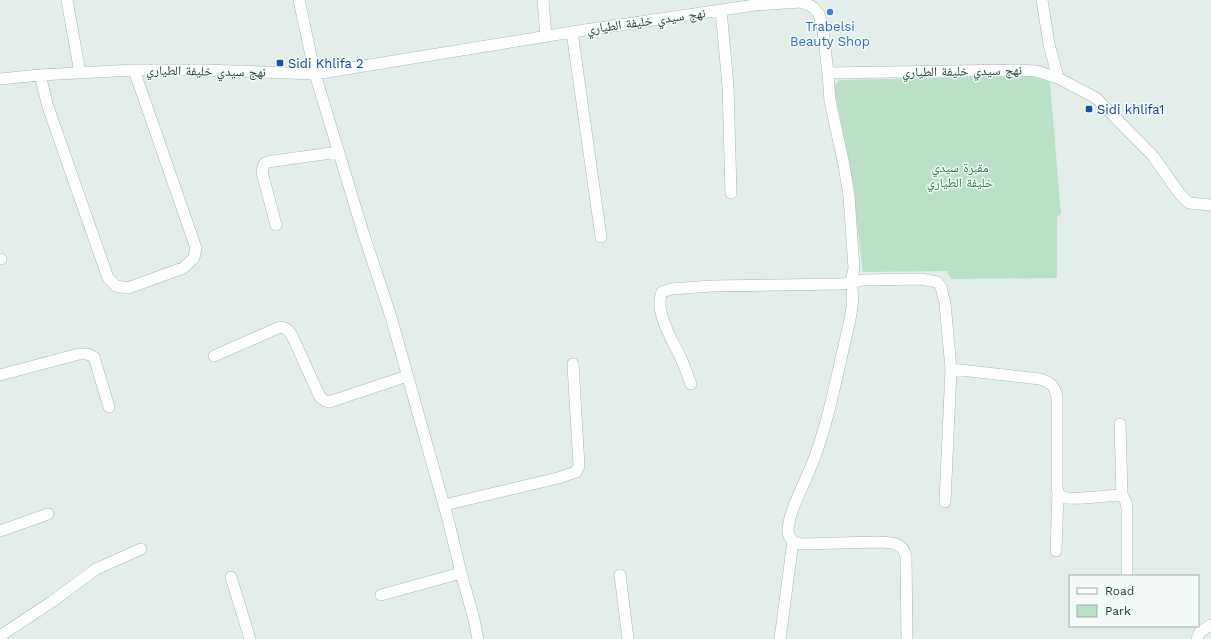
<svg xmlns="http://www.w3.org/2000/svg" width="1211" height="639" viewBox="0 0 1211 639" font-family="'Work Sans','Noto Naskh Arabic',sans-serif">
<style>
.green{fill:#bae0c8}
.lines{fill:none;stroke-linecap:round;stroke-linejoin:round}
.minor-casing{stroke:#a5b7b2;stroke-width:12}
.minor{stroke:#fff;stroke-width:11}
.shop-dot{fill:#3f7fe0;stroke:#f4faf7;stroke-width:1.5}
.transit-dot{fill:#1a4fb4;stroke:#f4faf7;stroke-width:1.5}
.labels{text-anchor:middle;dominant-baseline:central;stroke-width:3;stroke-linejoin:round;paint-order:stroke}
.street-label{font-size:13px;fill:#21413b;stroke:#f4faf7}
.shop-label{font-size:13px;fill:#366cbe;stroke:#f4faf7}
.transit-label{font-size:13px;fill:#164399;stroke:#f4faf7;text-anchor:start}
.park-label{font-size:13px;fill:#287b4f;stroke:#f4faf7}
</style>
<rect width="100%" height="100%" fill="#e3eeea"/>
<!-- green -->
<path class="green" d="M1029 76 1050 82 1061 214 1057 217V278L951 279 947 271 863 272 852 181 834 86 839 80Z"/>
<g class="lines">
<!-- minor casing -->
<g class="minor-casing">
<path id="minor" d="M67 0 80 73
M299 0 315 74 362 229 391 317 449 523 461 573 474 619 478 639
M543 0 546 37
M1042 0 1049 44 1058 78
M721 10 728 86 731 193
M572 32 601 237
M40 75 48 107 108 278 116 286 128 288 183 268 194 258 196 248 134 70
M0 79 40 75 134 70H204L315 74 572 32 755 5 801 2 809 5 814 8 819 14 823 30 828 73 1015 70 1036 71 1058 78 1096 98 1153 156 1179 193 1189 203 1211 205
M276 225 262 172 264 164 267 162 338 152
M0 259H1
M214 356 280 327C288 328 290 332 293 338L320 397 325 401 329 402 407 376
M951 369 1040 379C1051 382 1055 387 1057 397V486C1057 490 1058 494 1062 497 1070 501 1111 495 1122 495L1120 424
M0 375 79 354H87L94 357 109 407
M691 384C687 374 684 364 679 354 671 338 654 310 662 292L671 289 712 286 840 284 851 283 854 268 849 196 844 165 830 101 828 73
M1122 495 1126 502 1127 508V576
M444 505 558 478 576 472 579 466 573 364
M0 531 48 514
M1056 551 1058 492
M620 575 628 639
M231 577 250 639
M381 595 461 573
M0 636 53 601 96 569 141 549
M780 639 793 541
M907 639 906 557C903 541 891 543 878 542L801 544C794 543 788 539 788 530 789 510 807 479 814 459 828 422 835 384 844 346 848 326 856 304 851 283L863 280 921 279 937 282 941 287 945 303 951 369 945 502
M1197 639 1200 632 1211 625"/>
</g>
<!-- minor -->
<use href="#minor" class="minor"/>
</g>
<!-- markers -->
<circle class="shop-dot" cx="830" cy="12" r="4"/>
<g class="transit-dot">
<rect x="276" y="59" width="8" height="8" rx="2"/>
<rect x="1085" y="105" width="8" height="8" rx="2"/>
</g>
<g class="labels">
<!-- street labels -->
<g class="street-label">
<text transform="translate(646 21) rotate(-8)">نهج سيدي خليفة الطياري</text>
<text transform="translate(206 71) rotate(1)">نهج سيدي خليفة الطياري</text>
<text transform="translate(962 71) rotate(-1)">نهج سيدي خليفة الطياري</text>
</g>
<!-- shop labels -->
<g class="shop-label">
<text x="830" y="26">Trabelsi<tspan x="830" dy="15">Beauty Shop</tspan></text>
</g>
<!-- transit labels -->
<g class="transit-label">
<text x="288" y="63">Sidi Khlifa 2</text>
<text x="1097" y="109">Sidi khlifa1</text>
</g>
<!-- park labels -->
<g class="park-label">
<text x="960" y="167">مقبرة سيدي<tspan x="960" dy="15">خليفة الطياري</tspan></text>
</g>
</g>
<!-- legend -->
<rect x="1069" y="575" width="130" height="52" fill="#f4faf7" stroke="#a0b0ac"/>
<rect x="1077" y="588" width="20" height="6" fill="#ffffff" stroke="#a0b0ac"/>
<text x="1105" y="595" font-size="12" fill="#21413b">Road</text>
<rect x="1077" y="605" width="20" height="12" fill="#bae0c8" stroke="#a0b0ac"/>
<text x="1105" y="615" font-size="12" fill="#21413b">Park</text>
</svg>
